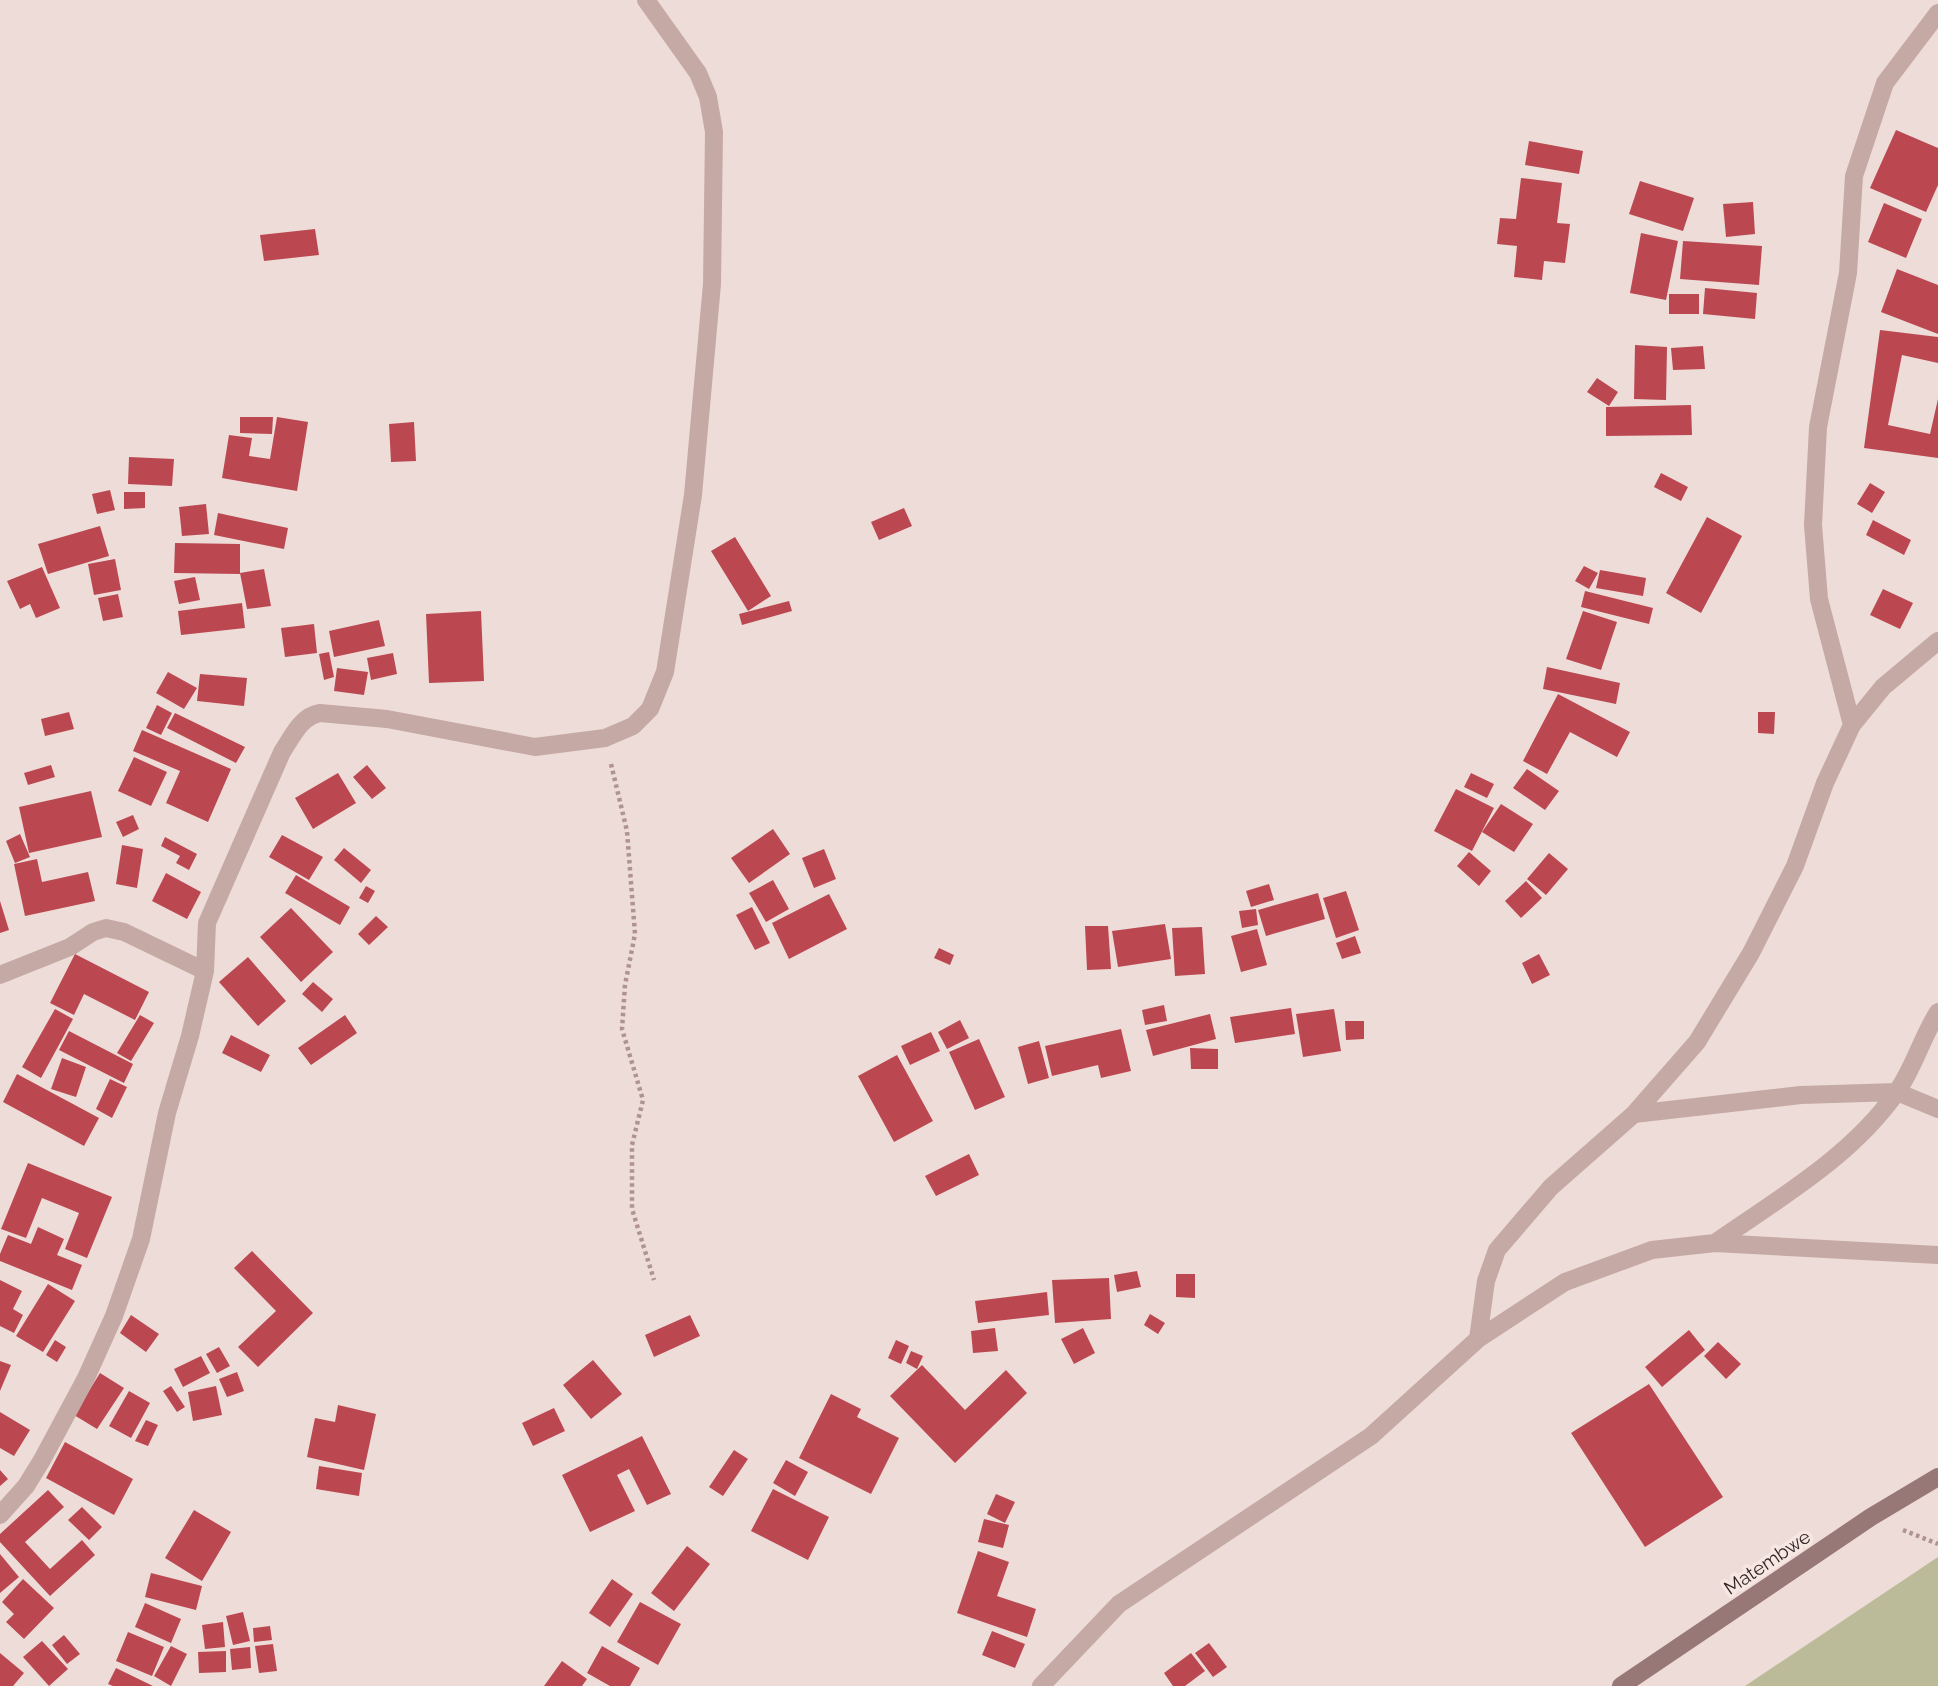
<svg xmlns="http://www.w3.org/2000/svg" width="1938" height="1686" viewBox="0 0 1938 1686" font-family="Raleway,sans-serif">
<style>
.green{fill:#bb9}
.building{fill:#bb4851}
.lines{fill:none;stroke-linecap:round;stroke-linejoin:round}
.path{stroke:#b0938f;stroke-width:4.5;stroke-dasharray:3.5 3.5;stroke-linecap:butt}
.minor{stroke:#c5a9a5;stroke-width:18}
.secondary{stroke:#987877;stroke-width:18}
.labels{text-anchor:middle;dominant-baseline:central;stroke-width:7;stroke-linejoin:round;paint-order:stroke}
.street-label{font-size:19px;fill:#312526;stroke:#f7e7e3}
</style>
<rect width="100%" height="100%" fill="#eedcd8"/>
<!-- green -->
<path class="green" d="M1938 1557V1686H1745Z"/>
<!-- building -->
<path class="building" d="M1896 130 1938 148V185L1926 212 1870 188Z
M1529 141 1583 151 1579 174 1525 165Z
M1521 178 1562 183 1557 223 1570 224 1565 263 1544 261 1542 280 1514 277 1517 246 1497 244 1500 218 1516 219Z
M1640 181 1694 198 1683 231 1629 214Z
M1753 202 1755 234 1726 237 1723 204Z
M1884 203 1922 219 1906 258 1868 242Z
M315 229 319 255 264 261 260 235Z
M1641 233 1678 241 1666 300 1630 293Z
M1683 241 1762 246 1759 285 1680 279Z
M1897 269 1938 285V334L1881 312Z
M1705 288 1757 293 1755 319 1703 314Z
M1669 294H1699V314H1669Z
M1880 330 1938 337V363L1902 355 1888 425 1930 434 1938 399V458L1864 448Z
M1635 345 1667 347 1666 400 1634 399Z
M1703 346 1705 369 1673 370 1671 348Z
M1597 378 1618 392 1609 406 1587 392Z
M1691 405 1692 435 1606 436V407Z
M240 417H273L272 434 240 433Z
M277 417 308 422 297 491 222 478 229 435 252 438 249 456 270 459Z
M414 422 416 461 391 462 389 424Z
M129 457 174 459 172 486 128 484Z
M1661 473 1688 487 1681 501 1654 487Z
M1870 483 1885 492 1872 513 1857 504Z
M110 490 115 510 97 514 92 494Z
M124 492H145V508L124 509Z
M206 504 209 534 182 536 179 507Z
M904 508 912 526 879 540 871 522Z
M218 513 288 528 284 549 214 535Z
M1707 517 1742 536 1701 613 1666 593Z
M1873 520 1911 540 1904 555 1866 535Z
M100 526 109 556 48 574 38 544Z
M735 537 771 596 748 611 711 551Z
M175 543 240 544V574L174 573Z
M115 559 121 590 94 595 88 564Z
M1584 566 1598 573 1589 589 1575 581Z
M42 567 60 608 36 618 30 604 20 609 7 581Z
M264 569 271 606 247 609 240 573Z
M1600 570 1646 578 1643 596 1596 588Z
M195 577 200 600 179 604 174 581Z
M1883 589 1913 603 1900 629 1870 615Z
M1585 591 1653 608 1649 624 1581 607Z
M118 594 123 617 103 621 98 598Z
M789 601 792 611 742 625 739 614Z
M242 603 245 628 181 635 178 611Z
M481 611 484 681 429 683 426 614Z
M1583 611 1617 622 1601 670 1566 659Z
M379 620 385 646 334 657 329 631Z
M314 624 317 653 285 657 281 628Z
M329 652 334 677 324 680 319 654Z
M393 653 397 674 371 680 367 658Z
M1547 667 1620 683 1616 704 1543 689Z
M337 668 368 672 364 695 334 691Z
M168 672 197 688 184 709 156 693Z
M200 674 247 678 244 706 197 701Z
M1558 694 1630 732 1617 757 1570 732 1547 774 1523 761Z
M157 705 172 713 161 735 146 728Z
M69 712 74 729 45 736 41 719Z
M1758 712H1775L1774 734 1758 733Z
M175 713 245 747 236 763 167 728Z
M142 730 231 769 208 822 166 803 180 771 133 751Z
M134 757 167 772 151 806 118 791Z
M51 765 55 777 28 785 24 773Z
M367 765 386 788 372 799 353 777Z
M1527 769 1559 791 1545 810 1513 788Z
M338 773 356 803 313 829 295 798Z
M1471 773 1494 784 1487 798 1464 787Z
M1456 789 1494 808 1472 851 1434 831Z
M91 791 102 837 29 853 19 807Z
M1501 804 1533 824 1514 852 1482 832Z
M133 815 139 829 123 837 116 822Z
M773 829 790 854 749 883 731 858Z
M20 834 30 857 15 863 6 841Z
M282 835 323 857 309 880 269 857Z
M165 837 197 854 189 870 176 863 180 856 161 846Z
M122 845 143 849 137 888 116 884Z
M344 848 371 870 361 883 334 860Z
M824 849 836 879 814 888 802 858Z
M1469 852 1491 871 1479 886 1457 866Z
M1549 853 1568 869 1546 895 1527 879Z
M37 859 42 882 88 872 95 901 25 916 14 864Z
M166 873 201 892 187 919 152 901Z
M296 875 350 907 340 925 285 893Z
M773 880 789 909 766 922 749 893Z
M1526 881 1542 898 1521 918 1505 901Z
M1269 884 1274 900 1251 907 1246 891Z
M366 886 375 891 368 903 359 898Z
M1346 891 1359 930 1336 938 1323 898Z
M1318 893 1325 919 1266 936 1258 910Z
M829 894 847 929 789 959 772 923Z
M0 901 9 930 0 933Z
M752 907 770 943 755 950 736 915Z
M291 908 333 952 301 982 260 937Z
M1256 909 1258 925 1242 928 1239 911Z
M376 916 388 927 369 945 358 934Z
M1165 924 1171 959 1118 967 1112 931Z
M1085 926H1108L1111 969 1087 970Z
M1202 927 1205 974 1175 976 1172 928Z
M1257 929 1267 965 1241 972 1231 936Z
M1355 936 1361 953 1342 959 1336 943Z
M939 948 954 955 950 965 934 958Z
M75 954 149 992 135 1020 84 994 74 1015 50 1003Z
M1539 954 1550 975 1532 984 1522 963Z
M248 957 286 1001 258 1026 219 982Z
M313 982 333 999 322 1012 302 994Z
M1164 1005 1167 1021 1145 1025 1142 1010Z
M1291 1008 1295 1034 1235 1043 1230 1017Z
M55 1009 73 1019 41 1078 22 1067Z
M1334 1009 1341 1051 1303 1057 1296 1014Z
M1210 1014 1216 1039 1153 1056 1146 1030Z
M140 1015 154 1023 131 1061 117 1053Z
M345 1015 357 1033 311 1065 298 1048Z
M960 1020 969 1038 947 1049 938 1032Z
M1345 1021H1364V1039L1346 1040Z
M1121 1029 1131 1071 1101 1078 1098 1065 1052 1076 1045 1046Z
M69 1031 133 1064 124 1083 59 1050Z
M931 1032 940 1051 910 1065 901 1046Z
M231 1035 270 1055 261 1072 222 1053Z
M979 1039 1005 1097 975 1110 949 1052Z
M1039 1041 1049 1078 1028 1084 1018 1047Z
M1190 1048 1218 1049V1069H1191Z
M897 1055 933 1121 894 1142 858 1076Z
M62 1058 86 1067 76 1097 51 1089Z
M17 1074 99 1118 84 1146 3 1102Z
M110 1079 127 1087 112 1118 96 1109Z
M969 1154 979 1175 936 1196 925 1176Z
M28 1163 112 1197 87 1258 65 1249 79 1213 42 1198 26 1238 1 1229Z
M38 1227 64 1239 57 1255 82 1265 72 1290 0 1261V1254L8 1235 31 1244Z
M252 1251 313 1313 258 1367 238 1347 276 1311 234 1268Z
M1137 1271 1141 1287 1117 1292 1114 1275Z
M1176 1274H1195V1298L1176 1297Z
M1109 1278 1111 1319 1055 1323 1052 1280Z
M0 1280 22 1291 13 1309 23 1315 14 1333 0 1326Z
M48 1284 75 1301 43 1352 16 1336Z
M1047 1292 1049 1315 978 1323 975 1301Z
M1150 1314 1165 1323 1158 1334 1144 1325Z
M131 1315 159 1334 146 1352 120 1333Z
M690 1315 700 1336 654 1357 645 1335Z
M995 1328 998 1351 973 1353 971 1331Z
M1083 1328 1095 1353 1074 1364 1061 1339Z
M1689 1330 1705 1350 1662 1387 1645 1367Z
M55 1340 66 1347 57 1362 46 1355Z
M896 1340 909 1346 901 1364 888 1358Z
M1718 1342 1741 1364 1726 1379 1704 1356Z
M219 1347 230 1366 217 1373 206 1354Z
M911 1351 923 1356 917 1369 906 1363Z
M201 1356 210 1373 183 1387 174 1369Z
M593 1360 622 1394 591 1419 563 1385Z
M0 1361 11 1365 0 1391Z
M922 1365 965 1410 1006 1370 1027 1393 955 1463 890 1396Z
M237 1372 244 1391 227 1397 219 1379Z
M100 1373 124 1388 97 1429 74 1415Z
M1649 1384 1723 1497 1645 1547 1571 1433Z
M171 1386 185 1407 177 1412 163 1391Z
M216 1386 222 1415 193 1421 188 1392Z
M129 1391 150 1403 131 1438 109 1426Z
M831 1394 861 1409 857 1417 899 1438 871 1494 799 1458Z
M338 1405 376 1414 364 1470 307 1457 315 1418 335 1422Z
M554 1408 565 1431 533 1446 522 1423Z
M0 1412 30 1430 14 1456 0 1448Z
M146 1420 158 1425 148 1446 135 1441Z
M642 1436 671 1494 647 1505 629 1469 617 1475 635 1511 590 1532 562 1475Z
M65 1442 133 1479 114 1515 46 1478Z
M734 1450 748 1459 723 1496 709 1487Z
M786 1460 808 1472 795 1496 773 1483Z
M319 1466 362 1473 359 1496 316 1489Z
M0 1470 8 1479 0 1486Z
M773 1489 829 1517 808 1560 751 1531Z
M48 1490 64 1507 25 1542 50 1569 82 1540 95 1555 50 1596 0 1542V1534Z
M996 1494 1015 1502 1005 1523 987 1514Z
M82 1507 102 1527 89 1540 68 1520Z
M194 1510 231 1532 202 1581 165 1558Z
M984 1519 1009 1525 1003 1548 978 1542Z
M687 1546 710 1564 674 1611 651 1593Z
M978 1551 1009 1562 997 1596 1036 1609 1027 1637 957 1613Z
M0 1554 19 1577 0 1593Z
M151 1573 202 1586 196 1610 145 1597Z
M23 1579 54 1608 24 1639 6 1622 14 1614 2 1602Z
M612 1579 633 1594 610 1627 589 1613Z
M640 1602 681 1624 658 1665 617 1642Z
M145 1603 181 1619 171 1643 135 1627Z
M243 1612 250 1641 233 1645 226 1616Z
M223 1622 225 1647 205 1649 202 1625Z
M270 1626 272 1640 254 1642 253 1628Z
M992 1631 1025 1644 1015 1668 982 1655Z
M128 1632 164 1647 152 1676 116 1661Z
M64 1635 80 1654 67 1664 52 1645Z
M42 1641 68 1669 49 1686 23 1657Z
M1209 1643 1227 1667 1213 1677 1195 1653Z
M273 1644 277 1671 259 1673 255 1646Z
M171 1646 187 1654 171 1686 154 1676Z
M602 1646 640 1668 630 1686H610L587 1673Z
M250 1647 251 1668 232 1670 230 1649Z
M226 1651V1672L199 1673 198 1652Z
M0 1653 24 1673 13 1686H0Z
M1191 1653 1205 1671 1185 1686H1173L1164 1673Z
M562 1661 587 1679 582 1686H544Z
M116 1668 153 1686H113L108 1684Z"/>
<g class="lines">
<!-- path -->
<path class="path" d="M611 764 627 831 635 934 625 985 622 1029 643 1100 632 1145V1209L654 1280
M1903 1530 1938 1544"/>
<!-- minor -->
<path class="minor" d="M1852 725 1819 599 1813 525 1818 427 1848 273 1854 176 1885 83 1938 13
M0 975 70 947 93 932 106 928 124 932 205 971
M1634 1114 1801 1095 1897 1092 1938 1109
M1715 1243C1778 1199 1851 1157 1896 1093 1913 1070 1922 1037 1938 1012
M1478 1339 1486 1281 1497 1250 1551 1187 1634 1114 1697 1042 1751 953 1795 866 1825 783 1852 725 1883 687 1938 641
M0 1515 26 1486 42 1460 86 1378 114 1316 141 1239 167 1113 190 1036 205 971 207 923 282 752C292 737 301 716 320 713L387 719 535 747 605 738 633 726 650 709 665 672 693 495 712 284 714 132 708 97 698 73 646 0
M1041 1686 1119 1604 1371 1436 1478 1339 1565 1282 1652 1250 1715 1243 1938 1255"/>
<!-- secondary -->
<path class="secondary" d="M1621 1686 1871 1517 1938 1477"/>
</g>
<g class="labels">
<!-- street labels -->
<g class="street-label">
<text transform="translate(1767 1562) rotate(-34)">Matembwe</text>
</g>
</g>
</svg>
